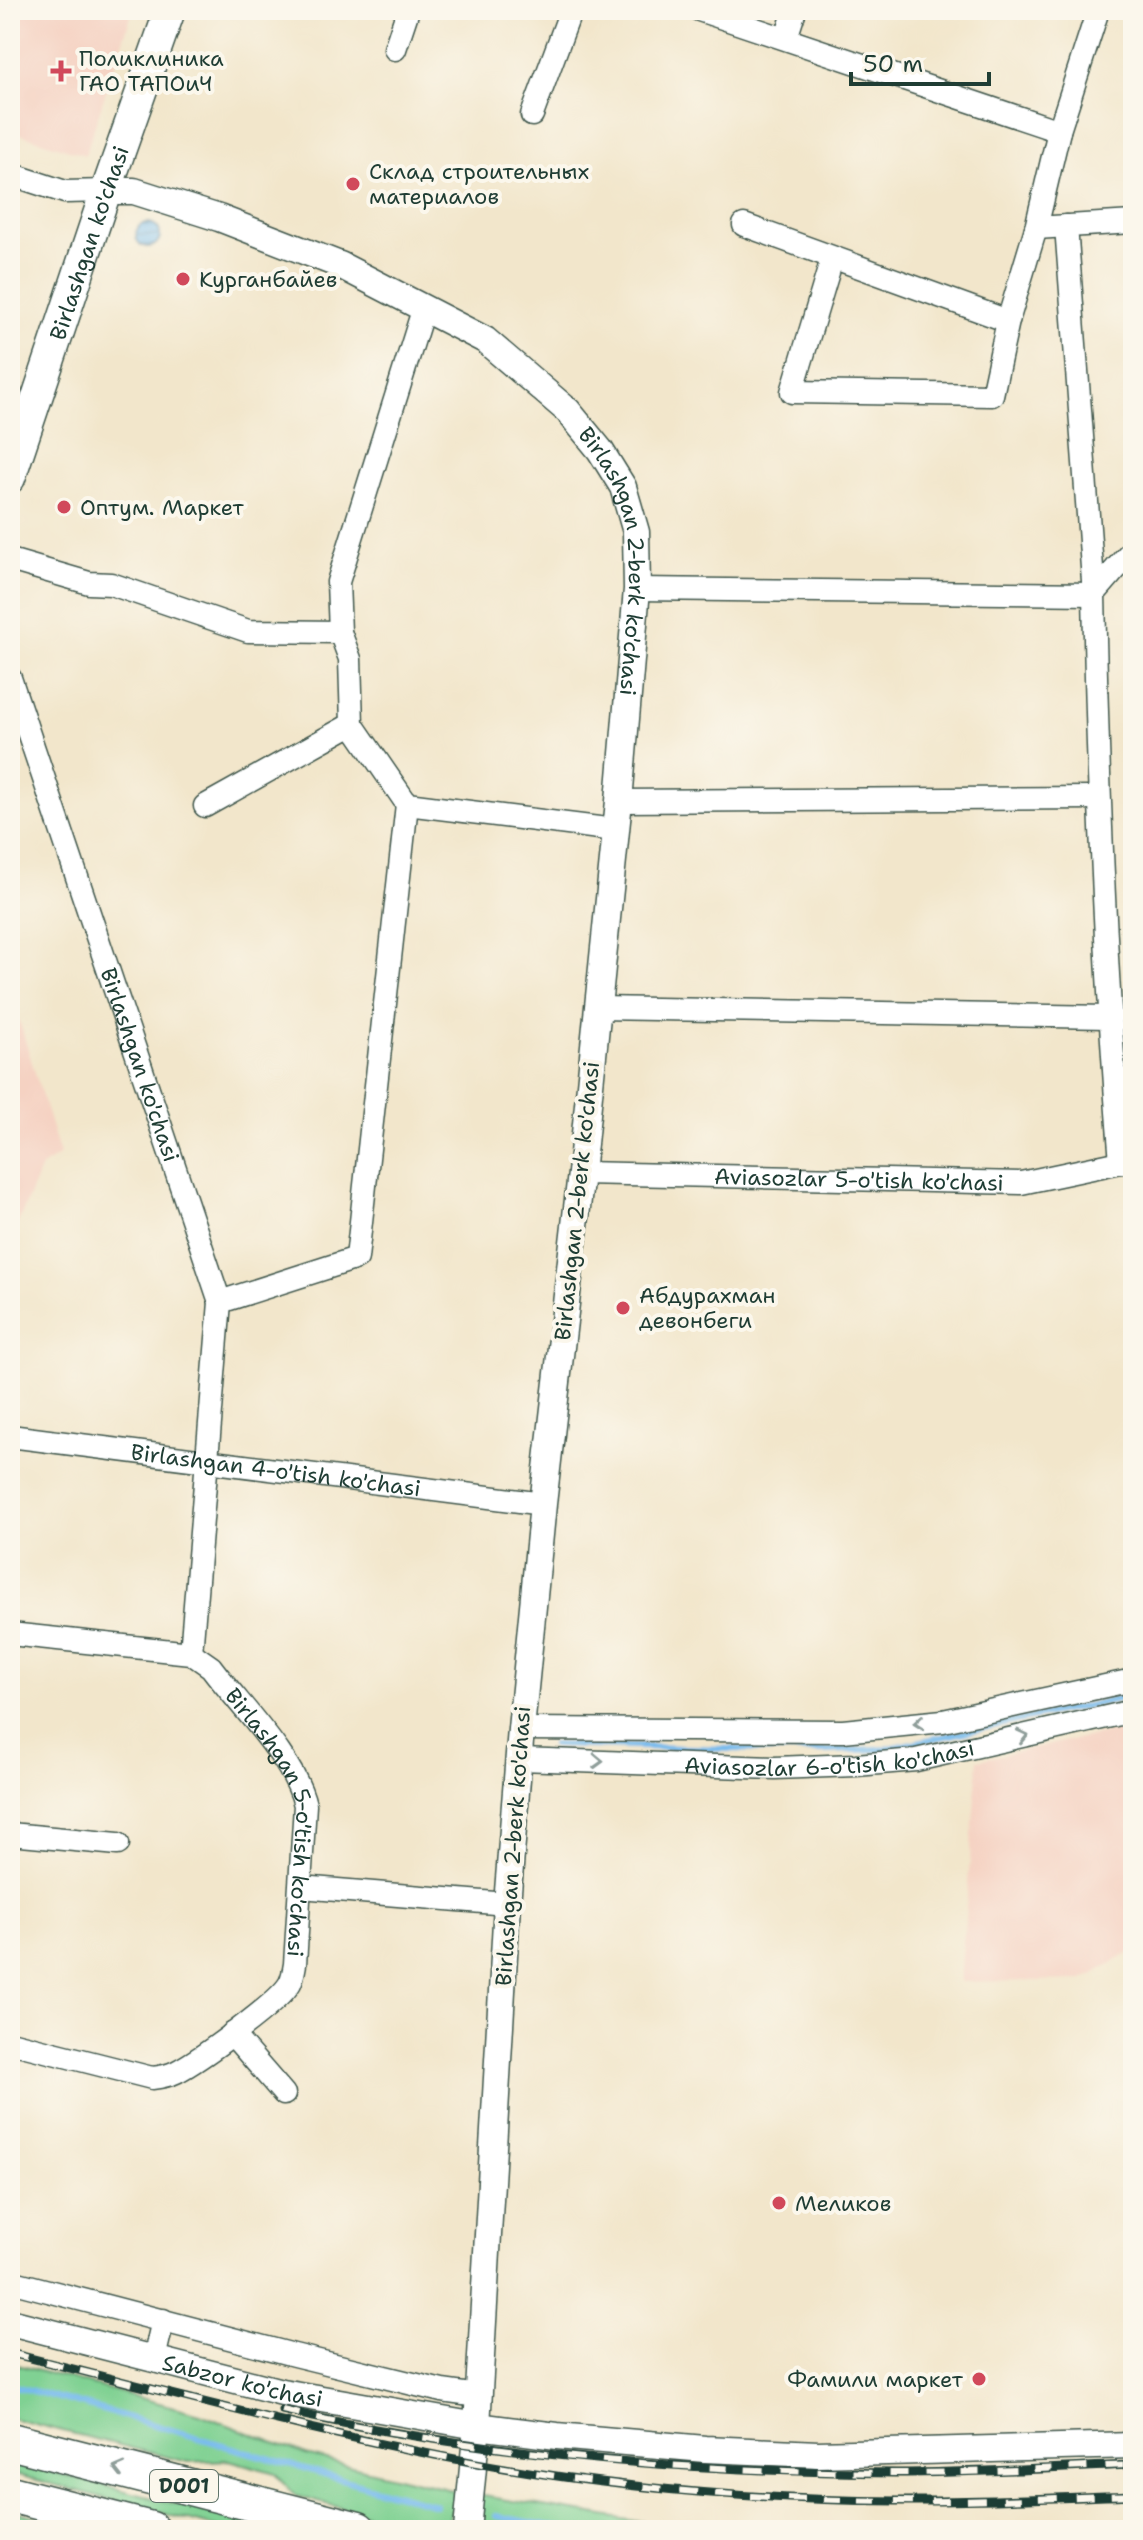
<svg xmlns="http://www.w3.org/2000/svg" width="1143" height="2540" viewBox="0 0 1143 2540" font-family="'Shantell Sans',sans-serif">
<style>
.built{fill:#f5d2c2}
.green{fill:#80d193;stroke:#508764;stroke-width:2}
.water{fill:url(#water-rules);stroke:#4b7c90;stroke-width:2}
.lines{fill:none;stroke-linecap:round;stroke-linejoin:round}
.stream{stroke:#77bbed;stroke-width:6}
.minor-casing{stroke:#3f564b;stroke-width:25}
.tertiary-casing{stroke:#3f564b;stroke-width:29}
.secondary-casing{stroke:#3f564b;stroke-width:33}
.trunk-casing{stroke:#3f564b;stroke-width:39}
.minor{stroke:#fff;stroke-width:22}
.tertiary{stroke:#fff;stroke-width:26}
.secondary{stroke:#fff;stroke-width:30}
.trunk{stroke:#fff;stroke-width:36}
.rail-casing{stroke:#1f3d34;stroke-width:9}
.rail{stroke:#fbf7ec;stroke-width:6;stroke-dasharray:18;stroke-linecap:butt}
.oneway{stroke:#8f9e9a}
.poi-dot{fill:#d1495b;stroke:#fbf7ec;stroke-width:3}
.labels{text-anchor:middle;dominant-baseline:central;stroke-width:8;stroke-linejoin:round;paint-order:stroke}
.shield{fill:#fbf7ec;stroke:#61756b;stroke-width:2}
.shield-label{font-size:20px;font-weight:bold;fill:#1f3d34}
.poi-label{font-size:22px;fill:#1f3d34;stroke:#fbf7ec;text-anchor:start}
.street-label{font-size:22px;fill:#1f3d34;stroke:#fbf7ec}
</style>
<defs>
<pattern id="water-rules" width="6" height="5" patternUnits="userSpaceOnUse" patternTransform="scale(2)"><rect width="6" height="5" fill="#77bbed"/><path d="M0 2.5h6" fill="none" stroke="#6199c1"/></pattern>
</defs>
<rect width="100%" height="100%" fill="#fbf7ec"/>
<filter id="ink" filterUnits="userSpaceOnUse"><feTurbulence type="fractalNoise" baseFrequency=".0125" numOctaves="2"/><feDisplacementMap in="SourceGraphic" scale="16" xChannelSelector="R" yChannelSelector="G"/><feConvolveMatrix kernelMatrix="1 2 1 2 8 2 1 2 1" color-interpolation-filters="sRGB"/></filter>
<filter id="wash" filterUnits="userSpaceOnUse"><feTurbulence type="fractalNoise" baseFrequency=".006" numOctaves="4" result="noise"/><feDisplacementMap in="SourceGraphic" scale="32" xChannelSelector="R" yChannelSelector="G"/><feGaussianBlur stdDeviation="1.8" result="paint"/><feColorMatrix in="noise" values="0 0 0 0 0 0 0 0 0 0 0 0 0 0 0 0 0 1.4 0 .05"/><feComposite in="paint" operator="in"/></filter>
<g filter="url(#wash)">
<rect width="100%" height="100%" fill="#f2e6cb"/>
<!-- built -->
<path class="built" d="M10 10H133L85 155 10 131Z
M10 1005 15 1007 60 1155 41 1167 10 1242Z
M1133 1727V1951L1083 1980 960 1982 978 1760Z"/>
<!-- green -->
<path class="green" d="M10 2363 200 2414 306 2455 451 2490 457 2494 448 2522 433 2519 432 2530H424L296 2496 275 2473 229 2460 188 2462 10 2418Z
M10 2461 276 2530H226L10 2473Z
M471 2494 634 2521 743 2530H463Z
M10 2510 87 2530H10Z"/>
<!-- water -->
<path class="water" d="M136 235a12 12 0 1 1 24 0a12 12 0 1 1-24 0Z"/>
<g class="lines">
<!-- stream -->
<path class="stream" d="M553 1745 821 1751 885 1749 1133 1696
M10 2385C153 2422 293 2468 436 2505
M496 2516 573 2530"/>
</g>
</g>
<g filter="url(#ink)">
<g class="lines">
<!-- minor casing -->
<g class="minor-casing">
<g id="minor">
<path d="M699 10 1059 131"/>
<path d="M1098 10 1059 131 1036 228 1133 222"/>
<path d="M786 38 795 10"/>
<path d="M395 49 408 10"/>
<path d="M532 115 571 10"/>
<path d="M10 174 65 192 106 191"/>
<path d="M744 225 1008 321"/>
<path d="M832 259 792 392 992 395 1008 321 1036 228"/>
<path d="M424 307 338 582 340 632 350 659 352 724 407 804 615 830"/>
<path d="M10 560 89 583 111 584 248 631 340 632"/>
<path d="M637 589 1094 594 1066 226"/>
<path id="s1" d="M10 678 220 1302 191 1653"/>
<path d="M619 801 1098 798"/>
<path d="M205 806 352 724"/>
<path d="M598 1008 1108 1017"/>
<path d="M1121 1162C1105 973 1098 784 1094 594L1133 549"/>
<path id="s2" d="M581 1173 1021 1183 1121 1162 1133 1157"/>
<path d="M220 1302 357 1258 407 804"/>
<path id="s3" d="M10 1436 543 1504"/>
<path id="s4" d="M10 1634 191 1653 211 1667C240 1706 295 1760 305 1805L295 1964C294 1970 293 1977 290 1983 280 2002 198 2061 176 2072 168 2076 161 2077 152 2078L10 2042"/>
<path d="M521 1729 843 1731 943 1721 1133 1680"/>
<path id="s5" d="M520 1759 775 1768 856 1765 916 1760 1133 1711"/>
<path d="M10 1834 118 1844"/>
<path d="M301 1887 507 1904"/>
<path d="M232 2034 284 2094"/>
<path d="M10 2281 294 2355 442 2391 478 2396"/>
<path d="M154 2359 163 2320"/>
</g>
</g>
<!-- tertiary casing -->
<g class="tertiary-casing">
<g id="tertiary">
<path id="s6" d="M106 191H134L219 218 340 265 485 340 568 411 600 450 623 487 636 532 637 589 619 801 581 1173 543 1504 521 1729 507 1904 477 2426 467 2530"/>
<path id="s7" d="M10 2322 282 2392 477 2426 557 2436 705 2449 818 2454 1133 2445"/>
</g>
</g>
<!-- secondary casing -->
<g class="secondary-casing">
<g id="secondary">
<path id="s8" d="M10 478 106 191 170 10"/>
</g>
</g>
<!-- trunk casing -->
<g class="trunk-casing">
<path id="trunk" d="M10 2441 358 2530
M10 2494 151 2530"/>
</g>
<!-- minor -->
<use href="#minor" class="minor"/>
<!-- tertiary -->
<use href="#tertiary" class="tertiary"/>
<!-- secondary -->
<use href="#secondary" class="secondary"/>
<!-- trunk -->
<use href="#trunk" class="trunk"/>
<!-- rail casing -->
<g class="rail-casing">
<path id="rail" d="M10 2353C171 2393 330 2437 493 2466 626 2489 763 2500 897 2501 976 2502 1054 2498 1133 2495
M282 2410C483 2456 690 2472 896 2473 975 2473 1054 2468 1133 2465"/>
</g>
<!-- rail -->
<use href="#rail" class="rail"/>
</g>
<!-- one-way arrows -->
<defs><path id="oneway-chevron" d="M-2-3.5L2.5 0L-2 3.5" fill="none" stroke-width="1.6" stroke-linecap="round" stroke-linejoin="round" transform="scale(2)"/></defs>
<g class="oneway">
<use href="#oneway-chevron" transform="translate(919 1723) rotate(174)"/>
<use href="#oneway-chevron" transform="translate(1023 1736) rotate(-13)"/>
<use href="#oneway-chevron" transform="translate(598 1761) rotate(2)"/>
<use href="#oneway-chevron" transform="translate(119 2469) rotate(-166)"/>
</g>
</g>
<!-- markers -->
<g class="poi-dot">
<path d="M57 59h8v8h8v8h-8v8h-8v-8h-8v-8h8z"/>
<circle cx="353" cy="184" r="8"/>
<circle cx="183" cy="279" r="8"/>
<circle cx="64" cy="507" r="8"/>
<circle cx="623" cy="1308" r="8"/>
<circle cx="779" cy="2203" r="8"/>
<circle cx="979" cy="2379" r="8"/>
</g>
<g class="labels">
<!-- shield labels -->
<rect class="shield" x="150" y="2470" width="68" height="32" rx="6"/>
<g class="shield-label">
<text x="184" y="2486">D001</text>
</g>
<!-- poi labels -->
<g class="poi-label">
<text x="79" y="58">Поликлиника<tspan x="79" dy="25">ГАО ТАПОиЧ</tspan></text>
<text x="369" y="171">Склад строительных<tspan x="369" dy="25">материалов</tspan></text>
<text x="199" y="279">Курганбайев</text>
<text x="80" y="507">Оптум. Маркет</text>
<text x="639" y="1295">Абдурахман<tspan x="639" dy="25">девонбеги</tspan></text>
<text x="795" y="2203">Меликов</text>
<text x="963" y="2379" text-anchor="end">Фамили маркет</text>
</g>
<!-- street labels -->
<g class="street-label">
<text stroke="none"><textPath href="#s8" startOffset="248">Birlashgan ko'chasi</textPath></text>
<text stroke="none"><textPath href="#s6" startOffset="684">Birlashgan 2-berk ko'chasi</textPath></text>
<text stroke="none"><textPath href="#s1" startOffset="408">Birlashgan ko'chasi</textPath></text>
<text stroke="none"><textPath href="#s2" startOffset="278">Aviasozlar 5-o'tish ko'chasi</textPath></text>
<text transform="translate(577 1201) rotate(-84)">Birlashgan 2-berk ko'chasi</text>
<text stroke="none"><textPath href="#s3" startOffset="268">Birlashgan 4-o'tish ko'chasi</textPath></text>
<text stroke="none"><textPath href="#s5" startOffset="310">Aviasozlar 6-o'tish ko'chasi</textPath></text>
<text stroke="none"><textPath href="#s4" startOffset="382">Birlashgan 5-o'tish ko'chasi</textPath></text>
<text transform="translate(513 1846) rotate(-86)">Birlashgan 2-berk ko'chasi</text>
<text stroke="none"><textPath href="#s7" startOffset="240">Sabzor ko'chasi</textPath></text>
</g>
</g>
<!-- margin -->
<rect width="1143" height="2540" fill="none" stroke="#fbf7ec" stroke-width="40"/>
<!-- scale -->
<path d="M851 72v12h138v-12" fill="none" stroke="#1f3d34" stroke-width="4"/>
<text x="863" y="72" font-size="24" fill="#1f3d34" stroke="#fbf7ec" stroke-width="6" paint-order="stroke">50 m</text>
</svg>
